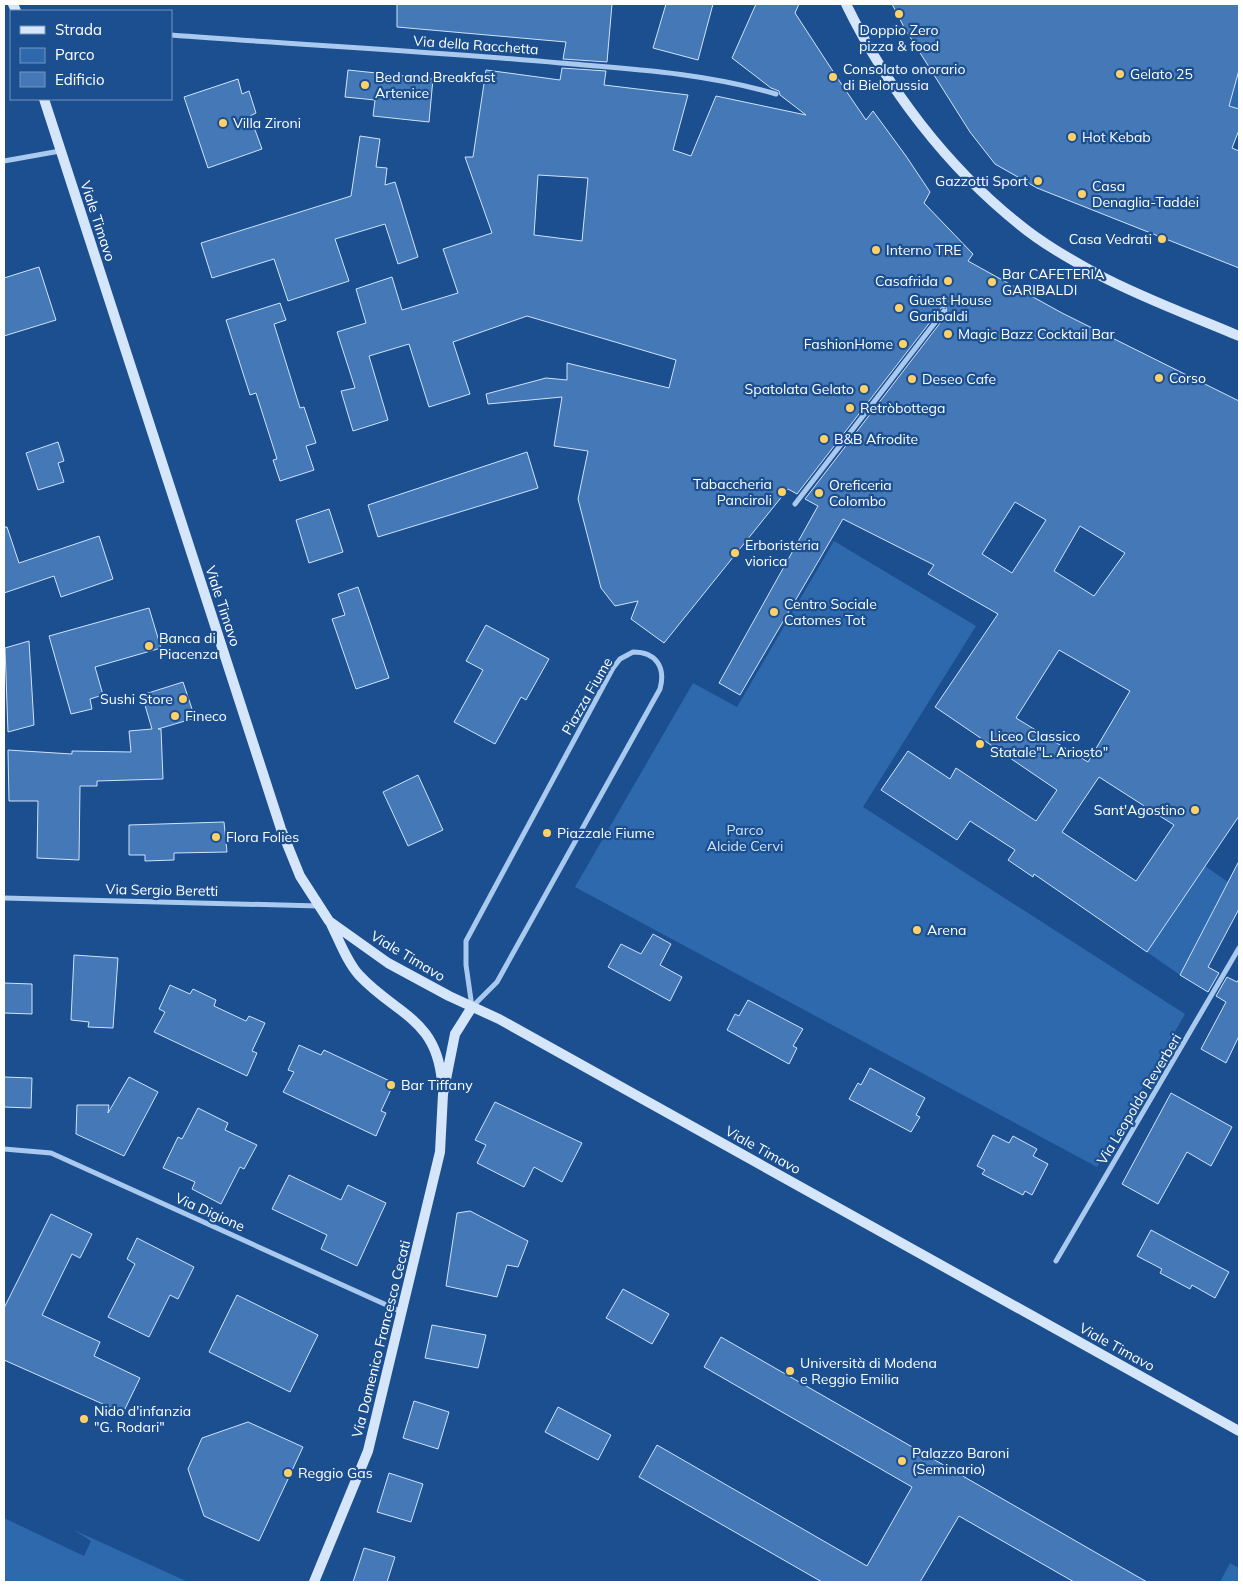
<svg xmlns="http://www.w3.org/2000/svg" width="1243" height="1586" viewBox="0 0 1243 1586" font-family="Mulish,sans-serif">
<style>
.green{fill:#2e69ad}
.building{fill:#4478b7;stroke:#cfe3fa;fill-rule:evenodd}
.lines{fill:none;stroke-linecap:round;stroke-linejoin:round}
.street{stroke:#a9c9ee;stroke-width:5}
.secondary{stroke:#d6e6fa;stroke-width:10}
.poi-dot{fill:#ffd166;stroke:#1b4f8f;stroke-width:2}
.labels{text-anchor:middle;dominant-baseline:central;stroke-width:4.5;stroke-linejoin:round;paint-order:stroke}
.poi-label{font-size:14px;fill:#fff;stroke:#1b4f8f;text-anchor:start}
.street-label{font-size:14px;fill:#fff;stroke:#1b4f8f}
.park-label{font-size:14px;fill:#cfe3fa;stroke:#1b4f8f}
</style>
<rect width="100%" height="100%" fill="#1b4f8f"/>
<!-- green -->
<path class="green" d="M1239 70V109L1229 106Z
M834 541 976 626 863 807 1185 1014 1097 1167 575 887 693 683 737 707Z
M1205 866 1228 882 1180 975 1147 952Z
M4 1518 84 1556 91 1541 74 1530 188 1582H4Z
M1230 1563 1239 1568V1582H1220Z"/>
<!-- building -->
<path class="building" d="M397 4H612L607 62 563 59 566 42 397 27Z
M666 4H713L698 60 653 48Z
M756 4H799L795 13 838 79 866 120 873 111 906 156 930 192 924 203 973 254 968 261 1062 313 1239 401V816L1147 952 1034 874 1033 877 1008 860 1015 850 970 821 957 840 881 790 908 751 950 779 956 768 1036 821 1057 790 935 707 998 614 928 574 934 565 843 519 740 695 719 683 818 506 805 499 947 314 946 307 941 308 797 494 788 489 664 643 631 619 638 601 615 606 601 588 578 499 588 451 554 446 562 397 488 404 486 394 546 378 567 380V363L669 388 676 360 527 316 453 342 470 394 429 407 409 344 369 356 388 420 353 431 341 391 355 388 337 332 366 323 356 289 392 277 402 310 458 293 443 249 492 233 465 157H473L486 70 560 80 562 68 606 71 604 85 688 95 673 150 691 156 716 96 806 115 780 95 779 91 771 88 732 58ZM538 175 588 178 582 241 534 235ZM1015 502 1046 520 1012 573 982 554ZM1080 526 1125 553 1094 596 1054 571ZM1059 650 1130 691 1088 762 1016 718ZM1099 777 1174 825 1136 881 1062 832Z
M892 4H1239V70L1229 106 1239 109V130L1232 148 1239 151V268L1037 188 995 164 970 132 905 29Z
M348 70 433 79 429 122 373 116 375 100 345 97Z
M238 79 242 94 249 91 256 113 250 116 262 149 208 168 184 97Z
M360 136 380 139 376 167 387 168 385 185 395 182 418 257 398 264 385 224 335 239 349 281 288 301 274 259 212 278 201 243 351 196Z
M39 267 56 320 4 336V278Z
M280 303 286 320 274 324 300 408 304 407 316 443 306 446 314 470 280 481 273 460 277 459 256 393 250 395 226 320Z
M58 442 64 461 58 463 64 482 38 490 26 453Z
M527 452 538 488 378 537 368 505Z
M329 509 343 552 309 563 296 520Z
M4 527H7L19 563 99 536 113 579 61 597 54 576 4 593Z
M358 587 389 678 356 689 332 619 345 615 338 594Z
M149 608 161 648 95 667 103 695 90 699 92 709 71 714 49 636Z
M486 625 549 659 526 700 521 697 495 744 454 722 483 670 466 661Z
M29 641 34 725 8 732 5 648Z
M183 682 195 718 158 729H161L163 779 97 781V786H80L79 860 37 858 38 801H9L8 750 72 754V751L131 752 129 731 152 729 142 695Z
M418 775 443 830 408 846 383 792Z
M224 822 227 852 174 853V860L145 861V855H129V825Z
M1239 861V909L1208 967 1219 973 1208 992 1180 975Z
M653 934 671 944 660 965 682 977 670 1001 608 967 621 944 641 954Z
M74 955 118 958 113 1028 88 1027 89 1022 71 1020Z
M1227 977 1237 982 1239 979V1036L1226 1063 1201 1049 1226 1002 1216 996Z
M4 983 32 984V1014L4 1013Z
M170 985 190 994 193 989 216 1000 214 1006 246 1021 249 1016 265 1023 252 1051 257 1053 247 1076 154 1032 165 1012 159 1009Z
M748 1000 803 1029 793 1046 797 1048 789 1064 727 1030 735 1014 739 1016Z
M299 1045 321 1055 324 1050 394 1083 381 1111 386 1113 376 1136 283 1092 294 1072 288 1070Z
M870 1068 925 1098 916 1115 920 1117 911 1132 849 1099 858 1083 861 1085Z
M4 1077 32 1078 31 1108 4 1107Z
M129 1077 158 1092 124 1156 76 1134 77 1105H109L108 1113Z
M1171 1093 1232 1127 1211 1166 1187 1152 1158 1204 1122 1184Z
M495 1102 582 1143 562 1182 534 1167 524 1187 477 1163 486 1145 475 1140Z
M198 1108 228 1123 225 1130 257 1145 244 1169 240 1167 221 1204 192 1189 195 1182 163 1168 178 1137 182 1139Z
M993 1135 1009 1143 1013 1136 1037 1149 1033 1156 1048 1164 1032 1195 1025 1191 1023 1195 982 1174 985 1170 977 1166Z
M289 1175 341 1200 348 1185 386 1203 357 1266 321 1249 327 1235 272 1209Z
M470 1211 528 1241 518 1267 507 1265 497 1297 446 1286 457 1213Z
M51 1214 92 1234 80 1258 72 1254 42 1315 100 1342 94 1356 140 1378 123 1413 4 1360V1308Z
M1151 1230 1229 1272 1215 1298 1192 1285 1190 1289 1160 1273 1162 1269 1137 1256Z
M137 1238 194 1267 178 1299 170 1295 149 1337 108 1317 135 1264 127 1259Z
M623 1289 669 1314 652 1344 606 1318Z
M237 1295 318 1335 290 1392 209 1352Z
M432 1325 486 1335 478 1368 425 1358Z
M721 1337 1147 1582H1074L959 1516 920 1582H822L639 1477 657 1445 867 1566 912 1487 704 1367Z
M414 1401 449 1412 438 1449 403 1438Z
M558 1407 611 1435 598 1460 545 1432Z
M248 1422 303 1447 259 1541 204 1516 188 1469 202 1438Z
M389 1473 423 1484 411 1522 377 1512Z
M364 1548 395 1557 387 1582H353Z"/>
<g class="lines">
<!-- street -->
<path class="street" d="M171 35C301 45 430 51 560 63 632 69 706 73 776 94
M4 161 60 151
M795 504 944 311
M633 652C656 652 666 667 660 689L497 982 472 1007 466 965V941L613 668 620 659Z
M4 898 319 906
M4 1149 51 1153 402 1312
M1056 1261 1239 948"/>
<!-- secondary -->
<path class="secondary" d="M13 4 16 11
M846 4C887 88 947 167 1020 225 1043 244 1072 260 1097 274 1142 298 1192 316 1239 336
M44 99 281 829 300 876 329 921 388 963 449 996 499 1019 1239 1431
M331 924C339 940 347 962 359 975 396 1015 437 1018 442 1083
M314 1582 368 1451 440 1152 443 1094 455 1034 472 1007"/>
</g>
<!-- markers -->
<g class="poi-dot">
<circle cx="899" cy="14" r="5"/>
<circle cx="1120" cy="74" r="5"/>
<circle cx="833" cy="77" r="5"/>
<circle cx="365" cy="85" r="5"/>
<circle cx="223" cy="123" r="5"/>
<circle cx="1072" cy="137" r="5"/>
<circle cx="1038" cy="181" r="5"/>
<circle cx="1082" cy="194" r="5"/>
<circle cx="1162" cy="239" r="5"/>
<circle cx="876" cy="250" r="5"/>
<circle cx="948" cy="281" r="5"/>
<circle cx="992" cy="282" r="5"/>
<circle cx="899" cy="308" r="5"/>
<circle cx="948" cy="334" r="5"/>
<circle cx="903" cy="344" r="5"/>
<circle cx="1159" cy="378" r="5"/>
<circle cx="912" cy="379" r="5"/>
<circle cx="864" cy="389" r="5"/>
<circle cx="850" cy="408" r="5"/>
<circle cx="824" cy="439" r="5"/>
<circle cx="782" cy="492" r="5"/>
<circle cx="819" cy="493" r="5"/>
<circle cx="735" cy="553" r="5"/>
<circle cx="774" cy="612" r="5"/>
<circle cx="149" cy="646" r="5"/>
<circle cx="183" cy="699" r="5"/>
<circle cx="175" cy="716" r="5"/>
<circle cx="980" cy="744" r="5"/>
<circle cx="1195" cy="810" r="5"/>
<circle cx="547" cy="833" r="5"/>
<circle cx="216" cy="837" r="5"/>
<circle cx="917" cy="930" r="5"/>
<circle cx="391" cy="1085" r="5"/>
<circle cx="790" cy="1371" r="5"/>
<circle cx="84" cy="1419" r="5"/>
<circle cx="902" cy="1461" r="5"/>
<circle cx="288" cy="1473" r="5"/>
</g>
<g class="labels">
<!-- poi labels -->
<g class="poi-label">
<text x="899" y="30" text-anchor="middle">Doppio Zero<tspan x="899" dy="16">pizza &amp; food</tspan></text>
<text x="843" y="69">Consolato onorario<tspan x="843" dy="16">di Bielorussia</tspan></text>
<text x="1130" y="74">Gelato 25</text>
<text x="375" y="77">Bed and Breakfast<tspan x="375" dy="16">Artenice</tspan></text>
<text x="233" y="123">Villa Zironi</text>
<text x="1082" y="137">Hot Kebab</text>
<text x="1028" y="181" text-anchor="end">Gazzotti Sport</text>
<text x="1092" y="186">Casa<tspan x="1092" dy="16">Denaglia-Taddei</tspan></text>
<text x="1152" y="239" text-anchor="end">Casa Vedrati</text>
<text x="886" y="250">Interno TRE</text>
<text x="1002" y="274">Bar CAFETERIA<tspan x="1002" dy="16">GARIBALDI</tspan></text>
<text x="938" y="281" text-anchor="end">Casafrida</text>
<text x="909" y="300">Guest House<tspan x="909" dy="16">Garibaldi</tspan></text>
<text x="958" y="334">Magic Bazz Cocktail Bar</text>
<text x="893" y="344" text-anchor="end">FashionHome</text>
<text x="1169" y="378">Corso</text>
<text x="922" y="379">Deseo Cafe</text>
<text x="854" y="389" text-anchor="end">Spatolata Gelato</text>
<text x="860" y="408">Retròbottega</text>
<text x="834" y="439">B&amp;B Afrodite</text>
<text x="772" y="484" text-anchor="end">Tabaccheria<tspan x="772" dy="16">Panciroli</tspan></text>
<text x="829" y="485">Oreficeria<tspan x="829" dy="16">Colombo</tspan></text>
<text x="745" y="545">Erboristeria<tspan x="745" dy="16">viorica</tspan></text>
<text x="784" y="604">Centro Sociale<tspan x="784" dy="16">Catomes Tot</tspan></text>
<text x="159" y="638">Banca di<tspan x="159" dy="16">Piacenza</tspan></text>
<text x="173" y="699" text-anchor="end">Sushi Store</text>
<text x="185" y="716">Fineco</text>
<text x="990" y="736">Liceo Classico<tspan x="990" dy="16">Statale"L. Ariosto"</tspan></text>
<text x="1185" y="810" text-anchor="end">Sant'Agostino</text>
<text x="557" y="833">Piazzale Fiume</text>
<text x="226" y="837">Flora Folies</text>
<text x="927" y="930">Arena</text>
<text x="401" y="1085">Bar Tiffany</text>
<text x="800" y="1363">Università di Modena<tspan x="800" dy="16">e Reggio Emilia</tspan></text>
<text x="94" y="1411">Nido d'infanzia<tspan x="94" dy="16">"G. Rodari"</tspan></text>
<text x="912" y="1453">Palazzo Baroni<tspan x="912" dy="16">(Seminario)</tspan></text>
<text x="298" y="1473">Reggio Gas</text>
</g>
<!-- street labels -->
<g class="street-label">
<text transform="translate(476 45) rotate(4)">Via della Racchetta</text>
<text transform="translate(98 221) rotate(72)">Viale Timavo</text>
<text transform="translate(223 606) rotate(72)">Viale Timavo</text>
<text transform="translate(587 696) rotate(-60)">Piazza Fiume</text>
<text transform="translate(162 890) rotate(1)">Via Sergio Beretti</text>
<text transform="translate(408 956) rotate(31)">Viale Timavo</text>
<text transform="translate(1139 1099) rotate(-59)">Via Leopoldo Reverberi</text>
<text transform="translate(763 1150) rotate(29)">Viale Timavo</text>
<text transform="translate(210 1212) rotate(24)">Via Digione</text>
<text transform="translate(381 1339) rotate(-76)">Via Domenico Francesco Cecati</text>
<text transform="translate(1117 1347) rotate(29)">Viale Timavo</text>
</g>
<!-- park labels -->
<g class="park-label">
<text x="745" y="830">Parco<tspan x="745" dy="16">Alcide Cervi</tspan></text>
</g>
</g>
<!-- border -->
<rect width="1243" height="1586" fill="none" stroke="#ffffff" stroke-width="10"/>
<!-- legend -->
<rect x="10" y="10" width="162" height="90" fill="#1b4f8f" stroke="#7695bc"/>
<rect x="20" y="26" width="25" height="8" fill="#d6e6fa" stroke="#7695bc"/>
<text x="55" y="35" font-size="15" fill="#ffffff">Strada</text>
<rect x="20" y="48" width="25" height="15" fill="#2e69ad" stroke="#7695bc"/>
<text x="55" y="60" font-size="15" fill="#ffffff">Parco</text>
<rect x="20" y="72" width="25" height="15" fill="#4478b7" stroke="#7695bc"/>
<text x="55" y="85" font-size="15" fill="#ffffff">Edificio</text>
</svg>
